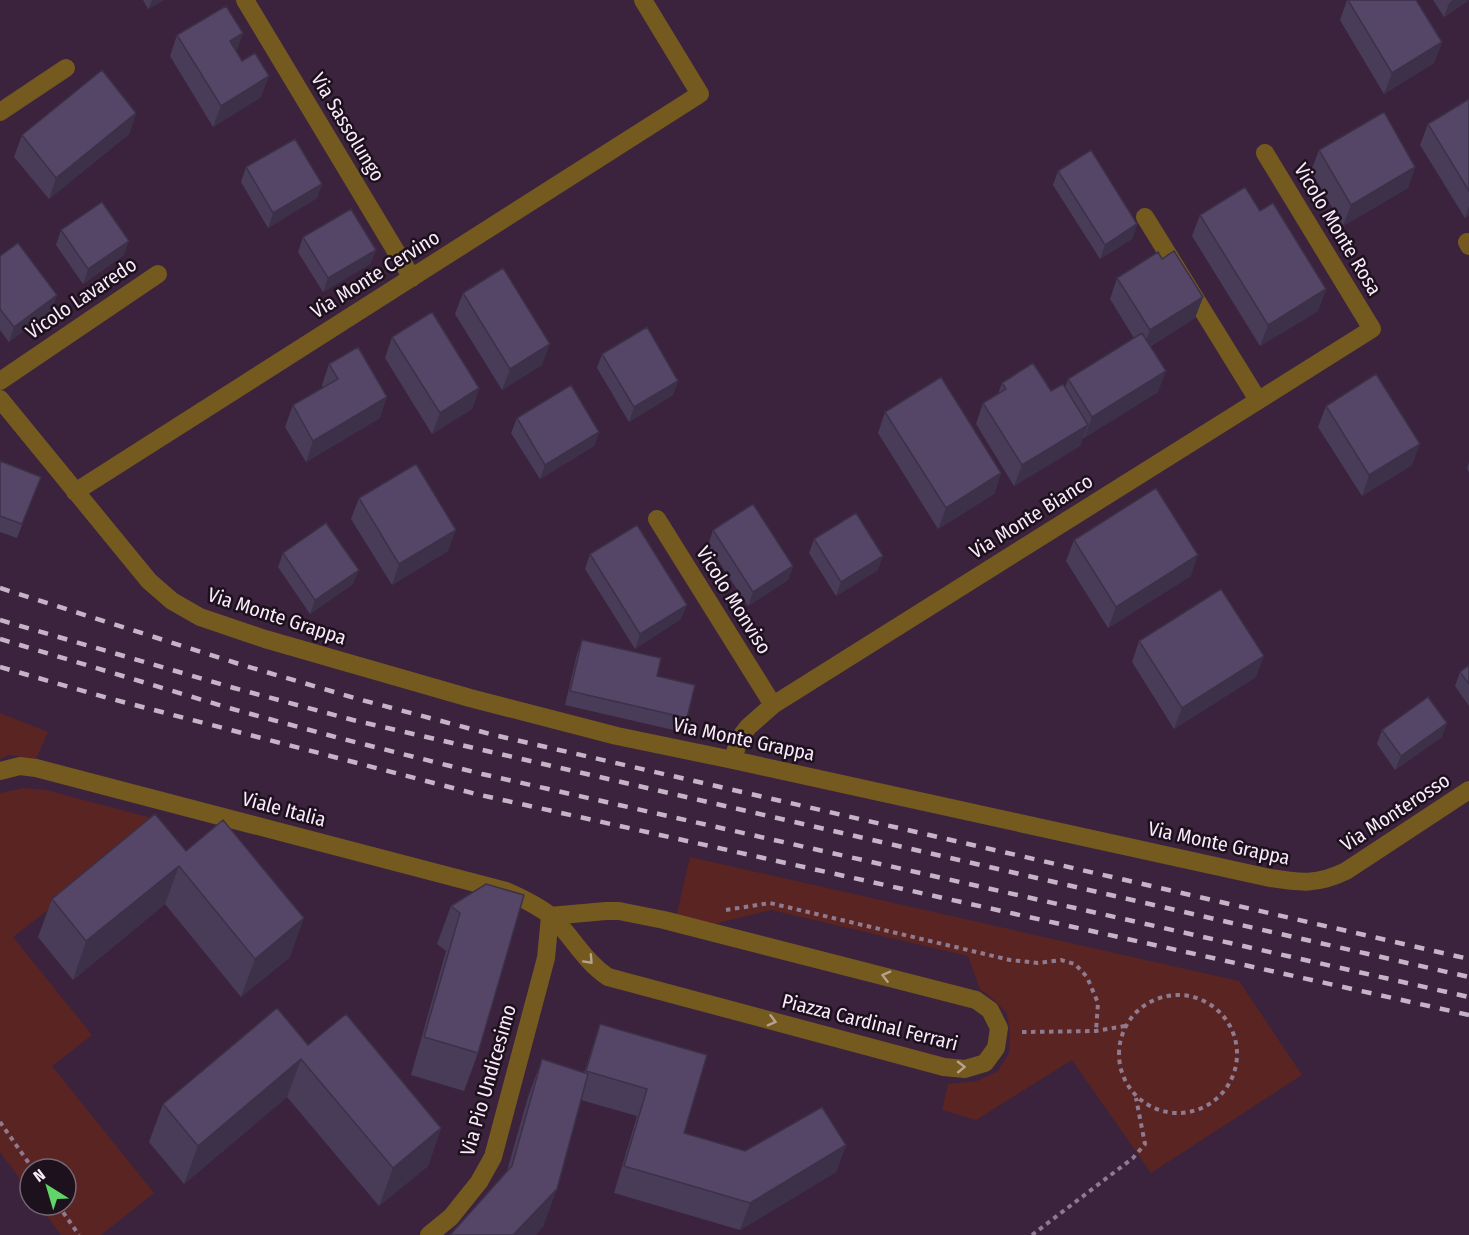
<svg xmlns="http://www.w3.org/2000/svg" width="1469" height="1235" viewBox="0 0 1469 1235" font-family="'Fira Sans Condensed',sans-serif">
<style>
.green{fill:#5a2422}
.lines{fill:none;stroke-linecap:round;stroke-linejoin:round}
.path{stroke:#8f7a90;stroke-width:4;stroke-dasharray:4.5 4.5;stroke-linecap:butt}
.minor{stroke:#745a1f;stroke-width:18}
.rail{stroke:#c5b3c6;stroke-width:4.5;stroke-dasharray:10 10;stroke-linecap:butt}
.wall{fill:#493c59}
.shaded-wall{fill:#3c3148}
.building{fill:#554667;stroke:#3c3148;stroke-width:1.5}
.oneway{stroke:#b7a28d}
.labels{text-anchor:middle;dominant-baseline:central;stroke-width:5;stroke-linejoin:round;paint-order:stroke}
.street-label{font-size:20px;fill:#faeafb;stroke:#1c111c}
</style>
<rect width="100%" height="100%" fill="#3b233d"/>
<!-- green -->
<path class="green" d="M0 713 48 732 36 759 9 755 0 759Z
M24 788 46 790 163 821 13 937 92 1035 52 1066 154 1193 101 1235H61L39 1205H66V1169H30V1192L0 1152V793Z
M690 857 1239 981 1302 1075 1151 1173 1072 1060 976 1120 942 1110 948 1084 977 1081 998 1071 1009 1053 1010 1032 1007 1013 994 1000 980 989 968 956 771 910 710 925 676 917Z"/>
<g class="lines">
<!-- path -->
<path class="path" d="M726 910 770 903 1010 960 1038 963 1061 960 1075 964 1087 977 1098 1003 1096 1031
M1119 1054a59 59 0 1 1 118 0a59 59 0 1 1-118 0Z
M1022 1032 1096 1031 1125 1026
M0 1122 33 1169
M58 1205 79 1235
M1032 1235 1133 1158 1145 1144 1136 1098"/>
<!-- minor -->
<path class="minor" d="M245 0 412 278
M0 112 66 68
M1145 217 1258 400
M1467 242 1469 246
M0 381 158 274
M0 399 149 581 172 601 200 617 265 639 470 698 617 736 733 760 1270 878C1301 883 1317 885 1346 871L1469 790
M75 492 700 94 643 0
M657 519 773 705
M733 760 739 739 748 727 773 705 1372 329 1265 153
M0 771 20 766 36 768 506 891C522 898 539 906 552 917 572 936 584 961 608 977L944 1067 965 1069 985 1063 996 1048 999 1028 990 1010 976 1000 664 920 619 911H606L550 916
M429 1235 451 1217 479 1182 493 1157 546 958 550 916"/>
<!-- rail -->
<path class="rail" d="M0 588 239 664 358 699 494 735 1469 959
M0 620 234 688 353 720 1197 915 1469 977
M0 639 229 708 343 739 482 774 1469 997
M0 667 108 698 476 794 1469 1015"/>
</g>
<!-- wall -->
<path class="wall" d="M143 0H164L148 9Z
M1347 0H1416L1442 42 1434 63 1384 94 1340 20Z
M1433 0H1469L1444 17Z
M243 33 236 52 261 97 213 127 170 56 177 35Z
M1469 99V215L1465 218 1420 145 1428 124Z
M136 113 129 134 49 199 14 157 22 135Z
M1319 150 1415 167 1408 188 1343 226 1311 171Z
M246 167 322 184 317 198 268 228 241 182Z
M1058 171 1137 224 1132 239 1100 259 1053 185Z
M1260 211 1326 289 1318 311 1260 346 1192 236 1200 215Z
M61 230 124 255 83 284 56 245Z
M303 237 376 250 370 264 323 292 298 252Z
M0 256 52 310 9 342 0 330Z
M1162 259 1203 297 1195 318 1151 346 1158 392 1084 438 1083 437 1080 446 1014 486 976 424 983 403 998 394 1002 383 1051 391 1065 388 1068 379 1134 338 1110 299 1117 278Z
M463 293 542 365 502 390 455 314Z
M392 337 479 388 472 409 432 434 385 358Z
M602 354 678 381 673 395 629 422 597 368Z
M329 364 380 418 306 462 285 427 293 405 323 388 322 385Z
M1326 406 1412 465 1362 496 1318 427Z
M885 412 1001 473 994 494 938 529 878 433Z
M517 418 599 432 594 446 540 479 511 433Z
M0 461 41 477 17 538 0 532Z
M1469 462V472L1467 469Z
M359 498 448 551 392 585 351 519Z
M713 530 793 566 788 580 748 606 708 545Z
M814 539 878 570 836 596 809 553Z
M1074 540 1191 576 1108 628 1066 561Z
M283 553 353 584 310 614 278 567Z
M590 554 681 619 635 649 585 569Z
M582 640 657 676 687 718 682 732 565 705 577 654Z
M1139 641 1256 677 1174 729 1132 662Z
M1469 665V706L1455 686 1460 672Z
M1382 730 1442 737 1395 770 1377 744Z
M186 851 290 957 241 997 165 904 73 980 38 937 52 899Z
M486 884 478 1053 464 1091 411 1075 446 951 437 944 451 906Z
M600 1024 684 1133 745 1151 846 1145 836 1172 740 1230 614 1193 637 1116 581 1100 543 1227 507 1171 528 1097 542 1059 584 1073Z
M308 1045 441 1128 428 1166 379 1206 287 1097 184 1184 149 1142 163 1104Z"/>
<!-- shaded-wall -->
<path class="shaded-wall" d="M152 0H164L148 9Z
M1453 0H1469L1444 17 1449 3Z
M243 33 235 55 230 41Z
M1442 42 1434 63 1384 94 1392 73Z
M269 76 261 97 213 127 221 106Z
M136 113 129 134 49 199 56 178Z
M1415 167 1408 188 1343 226 1351 205Z
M322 184 317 198 268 228 273 213Z
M1469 206V215L1465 218Z
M1137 224 1132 239 1100 259 1105 245Z
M129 241 124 255 83 284 88 269Z
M376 250 370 264 323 292 328 278Z
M1326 289 1318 311 1260 346 1268 325Z
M57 295 52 310 9 342 14 327Z
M1203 297 1195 318 1142 351 1150 330Z
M550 344 542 365 502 390 510 369Z
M1166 371 1158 392 1084 438 1092 417Z
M678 381 673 395 629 422 634 407Z
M479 388 472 409 432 434 440 413Z
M387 397 380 418 306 462 313 441Z
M1088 425 1080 446 1014 486 1022 465Z
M599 432 594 446 540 479 545 465Z
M1420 444 1412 465 1362 496 1369 475Z
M1001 473 994 494 938 529 946 508Z
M456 530 448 551 392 585 399 564Z
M1198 555 1191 576 1108 628 1116 607Z
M883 556 878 570 836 596 841 582Z
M793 566 788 580 748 606 753 592Z
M359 570 353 584 310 614 315 600Z
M687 605 681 619 635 649 640 634Z
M1264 656 1256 677 1174 729 1182 708Z
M1447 723 1442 737 1395 770 1401 756Z
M179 866 165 904 73 980 86 941Z
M304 918 290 957 241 997 255 959Z
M301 1059 287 1097 184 1184 198 1146Z
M441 1128 428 1166 379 1206 393 1168Z
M846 1145 836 1172 740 1230 750 1203Z
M557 1189 543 1227 536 1235H513Z"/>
<!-- building -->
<path class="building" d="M1348 0H1416L1442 42 1392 73Z
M226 6 243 33 230 41 242 61 255 53 269 76 221 106 177 35Z
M102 70 136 113 56 178 22 135Z
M1469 99V191L1428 124Z
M1384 112 1415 167 1351 205 1319 150Z
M295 139 322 184 273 213 246 167Z
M1091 150 1137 224 1105 245 1058 171Z
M1245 187 1260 211 1273 203 1326 289 1268 325 1200 215Z
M102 202 129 241 88 269 61 230Z
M351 209 376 250 328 278 303 237Z
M18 243 57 295 14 327 0 309V256Z
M1174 251 1203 297 1150 330 1117 278 1158 252 1162 259Z
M503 268 550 344 510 369 463 293Z
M432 312 479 388 440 413 392 337Z
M647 327 678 381 634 407 602 354Z
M1142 333 1166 371 1092 417 1068 379Z
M358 347 387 397 313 441 293 405 338 379 329 364Z
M1033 363 1051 391 1063 384 1088 425 1022 465 983 403 1006 389 1002 383Z
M1376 374 1420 444 1369 475 1326 406Z
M941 377 1001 473 946 508 885 412Z
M571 385 599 432 545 465 517 418Z
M0 461 41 477 22 524 0 516Z
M416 464 456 530 399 564 359 498Z
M1156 488 1198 555 1116 607 1074 540Z
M753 504 793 566 753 592 713 530Z
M856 513 883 556 841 582 814 539Z
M326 523 359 570 315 600 283 553Z
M637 525 687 605 640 634 590 554Z
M1221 589 1264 656 1182 708 1139 641Z
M582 640 661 658 657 676 695 685 687 718 570 691Z
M1469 665V684L1460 672Z
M1428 697 1447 723 1401 756 1382 730Z
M155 814 186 851 223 820 304 918 255 959 179 866 86 941 52 899Z
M486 884 524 895 478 1053 424 1037 460 913 451 906Z
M277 1008 308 1045 346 1014 441 1128 393 1168 301 1059 198 1146 163 1104Z
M600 1024 707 1055 684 1133 745 1151 822 1107 846 1145 750 1203 624 1166 647 1089 586 1071Z
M542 1059 588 1074 557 1189 513 1235H450L512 1166Z"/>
<!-- one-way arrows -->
<defs><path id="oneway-chevron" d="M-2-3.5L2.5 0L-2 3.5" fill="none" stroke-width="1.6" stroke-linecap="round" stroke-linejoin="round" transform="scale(1.5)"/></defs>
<g class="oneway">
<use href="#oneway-chevron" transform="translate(589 960) rotate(47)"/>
<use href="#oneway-chevron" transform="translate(886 976) rotate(-166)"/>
<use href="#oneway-chevron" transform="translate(772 1021) rotate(15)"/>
<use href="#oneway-chevron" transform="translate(961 1067) rotate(-1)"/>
</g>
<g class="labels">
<!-- street labels -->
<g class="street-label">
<text transform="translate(348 127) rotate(59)">Via Sassolungo</text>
<text transform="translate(1338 229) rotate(59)">Vicolo Monte Rosa</text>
<text transform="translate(375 274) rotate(-32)">Via Monte Cervino</text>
<text transform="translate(81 298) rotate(-34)">Vicolo Lavaredo</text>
<text transform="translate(1031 516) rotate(-32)">Via Monte Bianco</text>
<text transform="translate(734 600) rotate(58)">Vicolo Monviso</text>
<text transform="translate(277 616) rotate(18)">Via Monte Grappa</text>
<text transform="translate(744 739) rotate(12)">Via Monte Grappa</text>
<text transform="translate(284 809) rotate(15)">Viale Italia</text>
<text transform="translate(1395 812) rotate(-33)">Via Monterosso</text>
<text transform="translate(1219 843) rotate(12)">Via Monte Grappa</text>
<text transform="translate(870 1022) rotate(14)">Piazza Cardinal Ferrari</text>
<text transform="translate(488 1080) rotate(-74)">Via Pio Undicesimo</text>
</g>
</g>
<!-- north arrow -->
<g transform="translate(48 1187) rotate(323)"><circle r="28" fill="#1c111c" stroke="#756875" stroke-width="1.5"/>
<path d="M0-4.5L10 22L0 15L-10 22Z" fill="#61d56a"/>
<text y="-9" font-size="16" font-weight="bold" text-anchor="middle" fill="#faeafb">N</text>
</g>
</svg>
